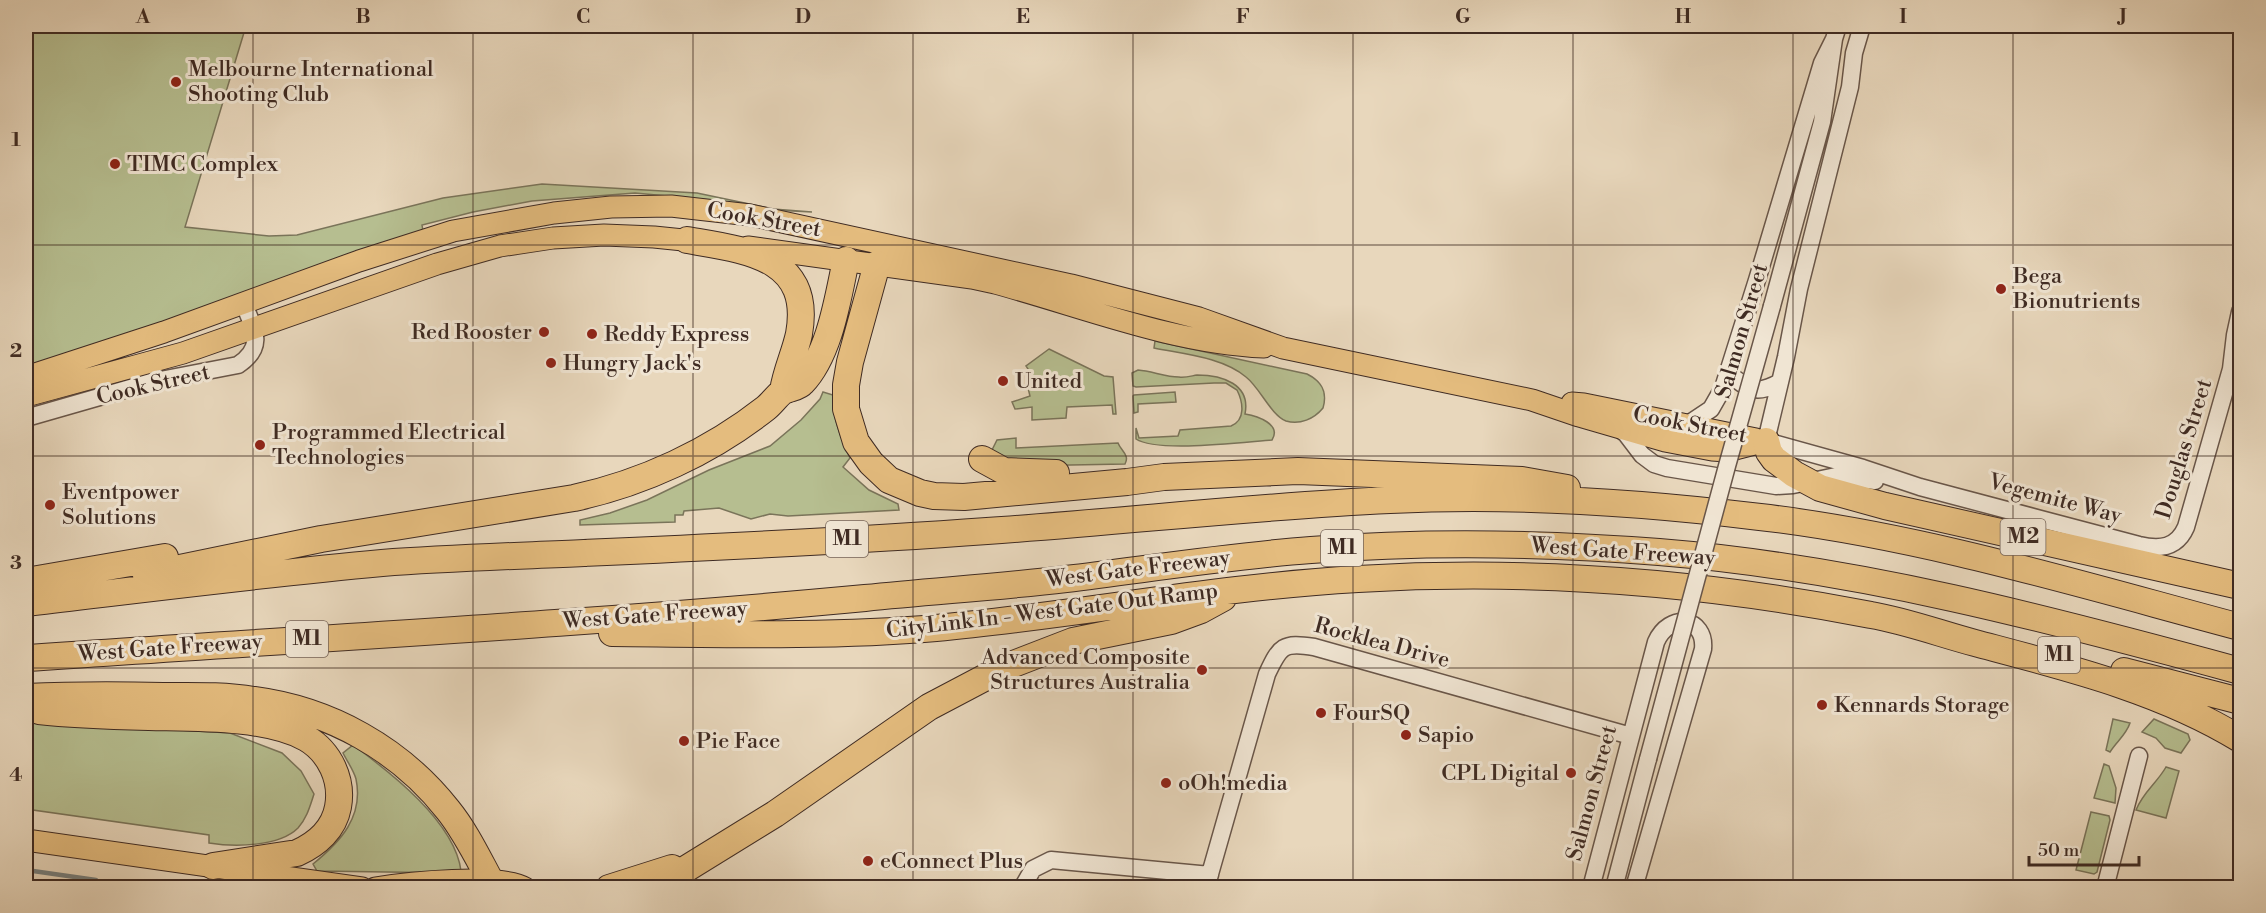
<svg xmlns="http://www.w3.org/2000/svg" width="2266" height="913" viewBox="0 0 2266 913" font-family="'Libre Bodoni',serif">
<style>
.green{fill:#b6be90;stroke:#7a745a;stroke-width:1.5}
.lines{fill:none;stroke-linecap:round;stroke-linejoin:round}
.stream{stroke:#767f7e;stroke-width:4.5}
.minor-casing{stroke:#695649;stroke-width:19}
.major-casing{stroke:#3f2b23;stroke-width:23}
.highway-casing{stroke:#3f2b23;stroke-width:28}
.minor{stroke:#f0e5d3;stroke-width:16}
.major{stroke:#e4bc7e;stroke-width:21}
.highway{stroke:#e4bc7e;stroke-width:26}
.minor-bridge-casing{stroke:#695649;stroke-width:19;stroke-linecap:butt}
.minor-bridge{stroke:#f0e5d3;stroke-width:16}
.grid{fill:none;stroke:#3f2b23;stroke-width:1.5;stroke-opacity:0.55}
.poi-dot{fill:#8f2418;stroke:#f0e5d3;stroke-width:2}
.labels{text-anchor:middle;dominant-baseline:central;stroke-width:6;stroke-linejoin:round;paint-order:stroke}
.shield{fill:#f0e5d3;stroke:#746358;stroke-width:1.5}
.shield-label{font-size:21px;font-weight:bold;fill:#3f2b23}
.poi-label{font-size:22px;fill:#3f2b23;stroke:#f0e5d3;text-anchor:start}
.street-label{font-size:22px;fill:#3f2b23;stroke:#f0e5d3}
.neatline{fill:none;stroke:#3f2b23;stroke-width:2}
.grid-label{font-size:20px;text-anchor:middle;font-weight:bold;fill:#3f2b23}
</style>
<rect width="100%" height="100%" fill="#e8d7bc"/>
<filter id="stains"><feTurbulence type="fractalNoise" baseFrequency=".00333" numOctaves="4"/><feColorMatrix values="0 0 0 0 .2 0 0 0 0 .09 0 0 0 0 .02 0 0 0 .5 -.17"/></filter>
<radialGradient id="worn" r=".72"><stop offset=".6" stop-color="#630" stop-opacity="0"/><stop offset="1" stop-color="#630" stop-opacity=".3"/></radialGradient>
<!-- green -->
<path class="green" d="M26 26H246L185 227 269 236 297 235 443 198 542 184 697 193 773 209 812 212 773 210 721 201 635 193 532 201 473 212 422 225 423 231 26 372Z
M1155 341 1307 374C1321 381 1328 391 1323 408 1314 419 1300 425 1286 421 1271 415 1260 388 1246 377 1222 357 1183 354 1154 348Z
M1049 349 1104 376 1113 377 1116 414H1113L1112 405 1067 407 1066 418 1032 420V407L1015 409 1012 402 1030 396 1028 388 1032 375 1026 366Z
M1138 370C1152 371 1165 377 1179 377 1185 378 1191 376 1197 375 1222 375 1251 384 1245 414 1257 416 1282 424 1272 440 1244 442 1157 453 1136 439V428L1139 438 1178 436 1180 430 1231 426C1246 420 1243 402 1237 390L1226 383H1214L1136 387 1133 386 1132 373Z
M823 392 833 395C832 417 841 438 850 458L843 467 869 490 898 504 899 510 788 516 770 514 751 519 719 508 684 511 683 515H675V522L580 525V520L610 513 647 500 709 470 770 446 801 420 820 399Z
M1175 392 1176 402 1138 404V412L1134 413 1133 396 1134 395Z
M1016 438V448L1118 443C1121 451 1130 455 1125 464L1011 466 991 452 997 440Z
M2113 719 2130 723C2126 735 2117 741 2110 752L2106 750Z
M2154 719 2188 734 2190 740 2181 753 2165 748 2156 738 2142 732Z
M26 721 230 733 282 753 301 771 314 794C310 806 307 818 298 828 279 847 234 847 209 843V835L26 809Z
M353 745C390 772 455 822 461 871L457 873 317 871 313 864C340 842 364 817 356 779 354 771 347 761 343 753Z
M2104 764 2109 766 2116 788 2115 803 2094 798Z
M2166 767 2179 771 2166 818 2136 810C2143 792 2157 783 2166 767Z
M2091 812 2109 816 2110 820 2097 872 2094 874 2076 870Z"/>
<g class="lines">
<!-- stream -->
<path class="stream" d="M26 870 96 880"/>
<!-- minor casing -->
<g class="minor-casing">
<path id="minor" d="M1862 26 1854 53 1850 87 1799 289 1786 357 1766 441 1863 468 1920 487 2139 545C2160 550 2177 548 2186 527L2231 369 2235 335 2240 312
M1772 306 1822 122 1834 39 1838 26
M1728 373C1748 389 1756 396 1780 382
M26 418 155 381 238 365C267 346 253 327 243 302
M1687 425 1711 409 1723 388 1757 280 1822 63 1834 39
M1617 427 1626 434 1642 455 1654 464 1667 468 1776 486 1793 485 1836 476 1875 481
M1022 888 1033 869 1051 860 1210 875
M1206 888 1267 674C1280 646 1283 642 1314 647L1631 736
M1591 888 1656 642C1669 612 1706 617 1703 649L1634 888
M1614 888 1648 759
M2105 888 2139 756"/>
</g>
<!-- major casing -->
<g class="major-casing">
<path id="major" d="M748 247 972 278 995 283C1084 307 1172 343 1264 347
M26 377 164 332 359 261 453 231 554 213 611 207 671 206 750 215 1071 285 1199 318 1283 348 1532 400 1579 416 1665 441 1712 450 1727 451 1766 441
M26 396 183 353 437 264 500 246 553 238 604 235 654 237 703 242
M1572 403 1584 404 1756 439
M26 840 362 888
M375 888C406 883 501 873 525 888"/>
</g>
<!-- highway casing -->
<g class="highway-casing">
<path id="highway" d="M687 240C745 250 813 256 799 334 795 353 786 371 783 391
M877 264 850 362 846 385V409L856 442 871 463 889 480 920 493 934 496 964 497 1127 482 1164 477 1298 471 1522 480 1567 488
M1766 441 1769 452 1774 459 1794 474 1820 488 1885 506 2240 586
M982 459 1004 471 1056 473
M146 575 321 539 574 498C643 483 710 452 766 408 772 403 776 397 782 392 788 388 798 388 802 383 830 354 838 297 846 260
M26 581 165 557
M26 603C144 589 263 574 382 563 449 558 517 556 584 553 718 547 853 541 987 531 1122 522 1256 506 1390 500 1513 494 1638 502 1760 517 1923 536 2082 585 2240 627
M612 633C718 634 831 637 936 628 1077 615 1216 587 1358 579 1528 569 1703 582 1871 615 1906 621 1941 634 1975 643 2065 667 2160 690 2240 739
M26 658C305 639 586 624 865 598 932 591 999 587 1066 579 1148 569 1229 556 1311 550 1426 541 1544 543 1659 552 1857 568 2049 619 2240 671
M2124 671 2240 701
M26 697C71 695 117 695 163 696 193 696 224 695 254 700 330 710 400 749 448 810 465 831 477 856 490 880
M39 711C75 715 112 716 149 717 194 718 266 716 306 738 330 752 343 780 338 807 334 829 317 844 297 853L213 866
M609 888 672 868
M655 888 775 814 929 707 1003 668 1073 641 1171 621 1201 610 1223 598"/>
</g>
<!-- minor -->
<use href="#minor" class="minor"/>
<!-- major -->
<use href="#major" class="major"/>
<!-- highway -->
<use href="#highway" class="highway"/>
<!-- minor-bridge casing -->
<g class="minor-bridge-casing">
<path id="minor-bridge" d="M1648 759 1727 466 1772 306"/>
</g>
<!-- minor-bridge -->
<use href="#minor-bridge" class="minor-bridge"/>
</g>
<!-- grid -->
<path class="grid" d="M253 26V888M473 26V888M693 26V888M913 26V888M1133 26V888M1353 26V888M1573 26V888M1793 26V888M2013 26V888M26 245H2240M26 456H2240M26 668H2240"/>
<!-- markers -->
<g class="poi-dot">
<circle cx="176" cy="82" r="6"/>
<circle cx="115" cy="164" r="6"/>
<circle cx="2001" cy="289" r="6"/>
<circle cx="544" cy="332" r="6"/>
<circle cx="592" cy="334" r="6"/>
<circle cx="551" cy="363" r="6"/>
<circle cx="1003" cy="381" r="6"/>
<circle cx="260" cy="445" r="6"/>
<circle cx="50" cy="505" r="6"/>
<circle cx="1202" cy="670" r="6"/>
<circle cx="1822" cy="705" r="6"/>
<circle cx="1321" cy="713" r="6"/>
<circle cx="1406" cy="735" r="6"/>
<circle cx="684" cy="741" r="6"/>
<circle cx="1571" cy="773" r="6"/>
<circle cx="1166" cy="783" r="6"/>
<circle cx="868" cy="861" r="6"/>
</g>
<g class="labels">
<!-- shield labels -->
<g class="shield">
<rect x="2000.5" y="519" width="45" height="36" rx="4.5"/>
<rect x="826" y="521" width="42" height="36" rx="4.5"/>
<rect x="1321" y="530" width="42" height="36" rx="4.5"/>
<rect x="286" y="621" width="42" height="36" rx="4.5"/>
<rect x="2038" y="637" width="42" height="36" rx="4.5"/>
</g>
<g class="shield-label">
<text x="2023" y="537">M2</text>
<text x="847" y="539">M1</text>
<text x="1342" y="548">M1</text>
<text x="307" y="639">M1</text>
<text x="2059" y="655">M1</text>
</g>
<!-- poi labels -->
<g class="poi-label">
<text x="188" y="69">Melbourne International<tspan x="188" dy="25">Shooting Club</tspan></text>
<text x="127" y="164">TIMC Complex</text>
<text x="2013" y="276">Bega<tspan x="2013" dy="25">Bionutrients</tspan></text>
<text x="532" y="332" text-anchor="end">Red Rooster</text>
<text x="604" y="334">Reddy Express</text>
<text x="563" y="363">Hungry Jack's</text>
<text x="1015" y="381">United</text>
<text x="272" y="432">Programmed Electrical<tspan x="272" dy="25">Technologies</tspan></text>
<text x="62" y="492">Eventpower<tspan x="62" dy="25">Solutions</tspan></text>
<text x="1190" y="657" text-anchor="end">Advanced Composite<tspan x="1190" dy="25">Structures Australia</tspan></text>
<text x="1834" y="705">Kennards Storage</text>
<text x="1333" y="713">FourSQ</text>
<text x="1418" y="735">Sapio</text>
<text x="696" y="741">Pie Face</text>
<text x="1559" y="773" text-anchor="end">CPL Digital</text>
<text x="1178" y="783">oOh!media</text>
<text x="880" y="861">eConnect Plus</text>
</g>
<!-- street labels -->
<g class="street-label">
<text transform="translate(764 220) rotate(10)">Cook Street</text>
<text transform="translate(1742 331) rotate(-74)">Salmon Street</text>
<text transform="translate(153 385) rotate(-13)">Cook Street</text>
<text transform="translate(1690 425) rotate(11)">Cook Street</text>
<text transform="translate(2184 449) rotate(-73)">Douglas Street</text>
<text transform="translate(2055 499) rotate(15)">Vegemite Way</text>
<text transform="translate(1623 552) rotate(4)">West Gate Freeway</text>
<text transform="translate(1138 569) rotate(-7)">West Gate Freeway</text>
<text transform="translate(1052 611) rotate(-7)">CityLink In - West Gate Out Ramp</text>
<text transform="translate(655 615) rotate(-4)">West Gate Freeway</text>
<text transform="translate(1382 643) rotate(15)">Rocklea Drive</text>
<text transform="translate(170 648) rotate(-4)">West Gate Freeway</text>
<text transform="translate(1592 793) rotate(-75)">Salmon Street</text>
</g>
</g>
<!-- margin -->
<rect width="2266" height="913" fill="none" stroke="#e8d7bc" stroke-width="66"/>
<!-- scale -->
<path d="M2029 856v9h110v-9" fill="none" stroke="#3f2b23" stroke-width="3"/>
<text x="2038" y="856" font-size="18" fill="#3f2b23" stroke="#f0e5d3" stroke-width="4.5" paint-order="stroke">50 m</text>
<rect x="33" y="33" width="2200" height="847" class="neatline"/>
<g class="grid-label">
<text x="143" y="23">A</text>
<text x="363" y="23">B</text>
<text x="583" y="23">C</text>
<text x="803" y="23">D</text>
<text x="1023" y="23">E</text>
<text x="1243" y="23">F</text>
<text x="1463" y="23">G</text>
<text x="1683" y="23">H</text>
<text x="1903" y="23">I</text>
<text x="2123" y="23">J</text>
<text x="16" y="146">1</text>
<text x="16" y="357">2</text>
<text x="16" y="569">3</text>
<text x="16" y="781">4</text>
</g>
<rect width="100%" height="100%" filter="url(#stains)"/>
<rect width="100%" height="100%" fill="url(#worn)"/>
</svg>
